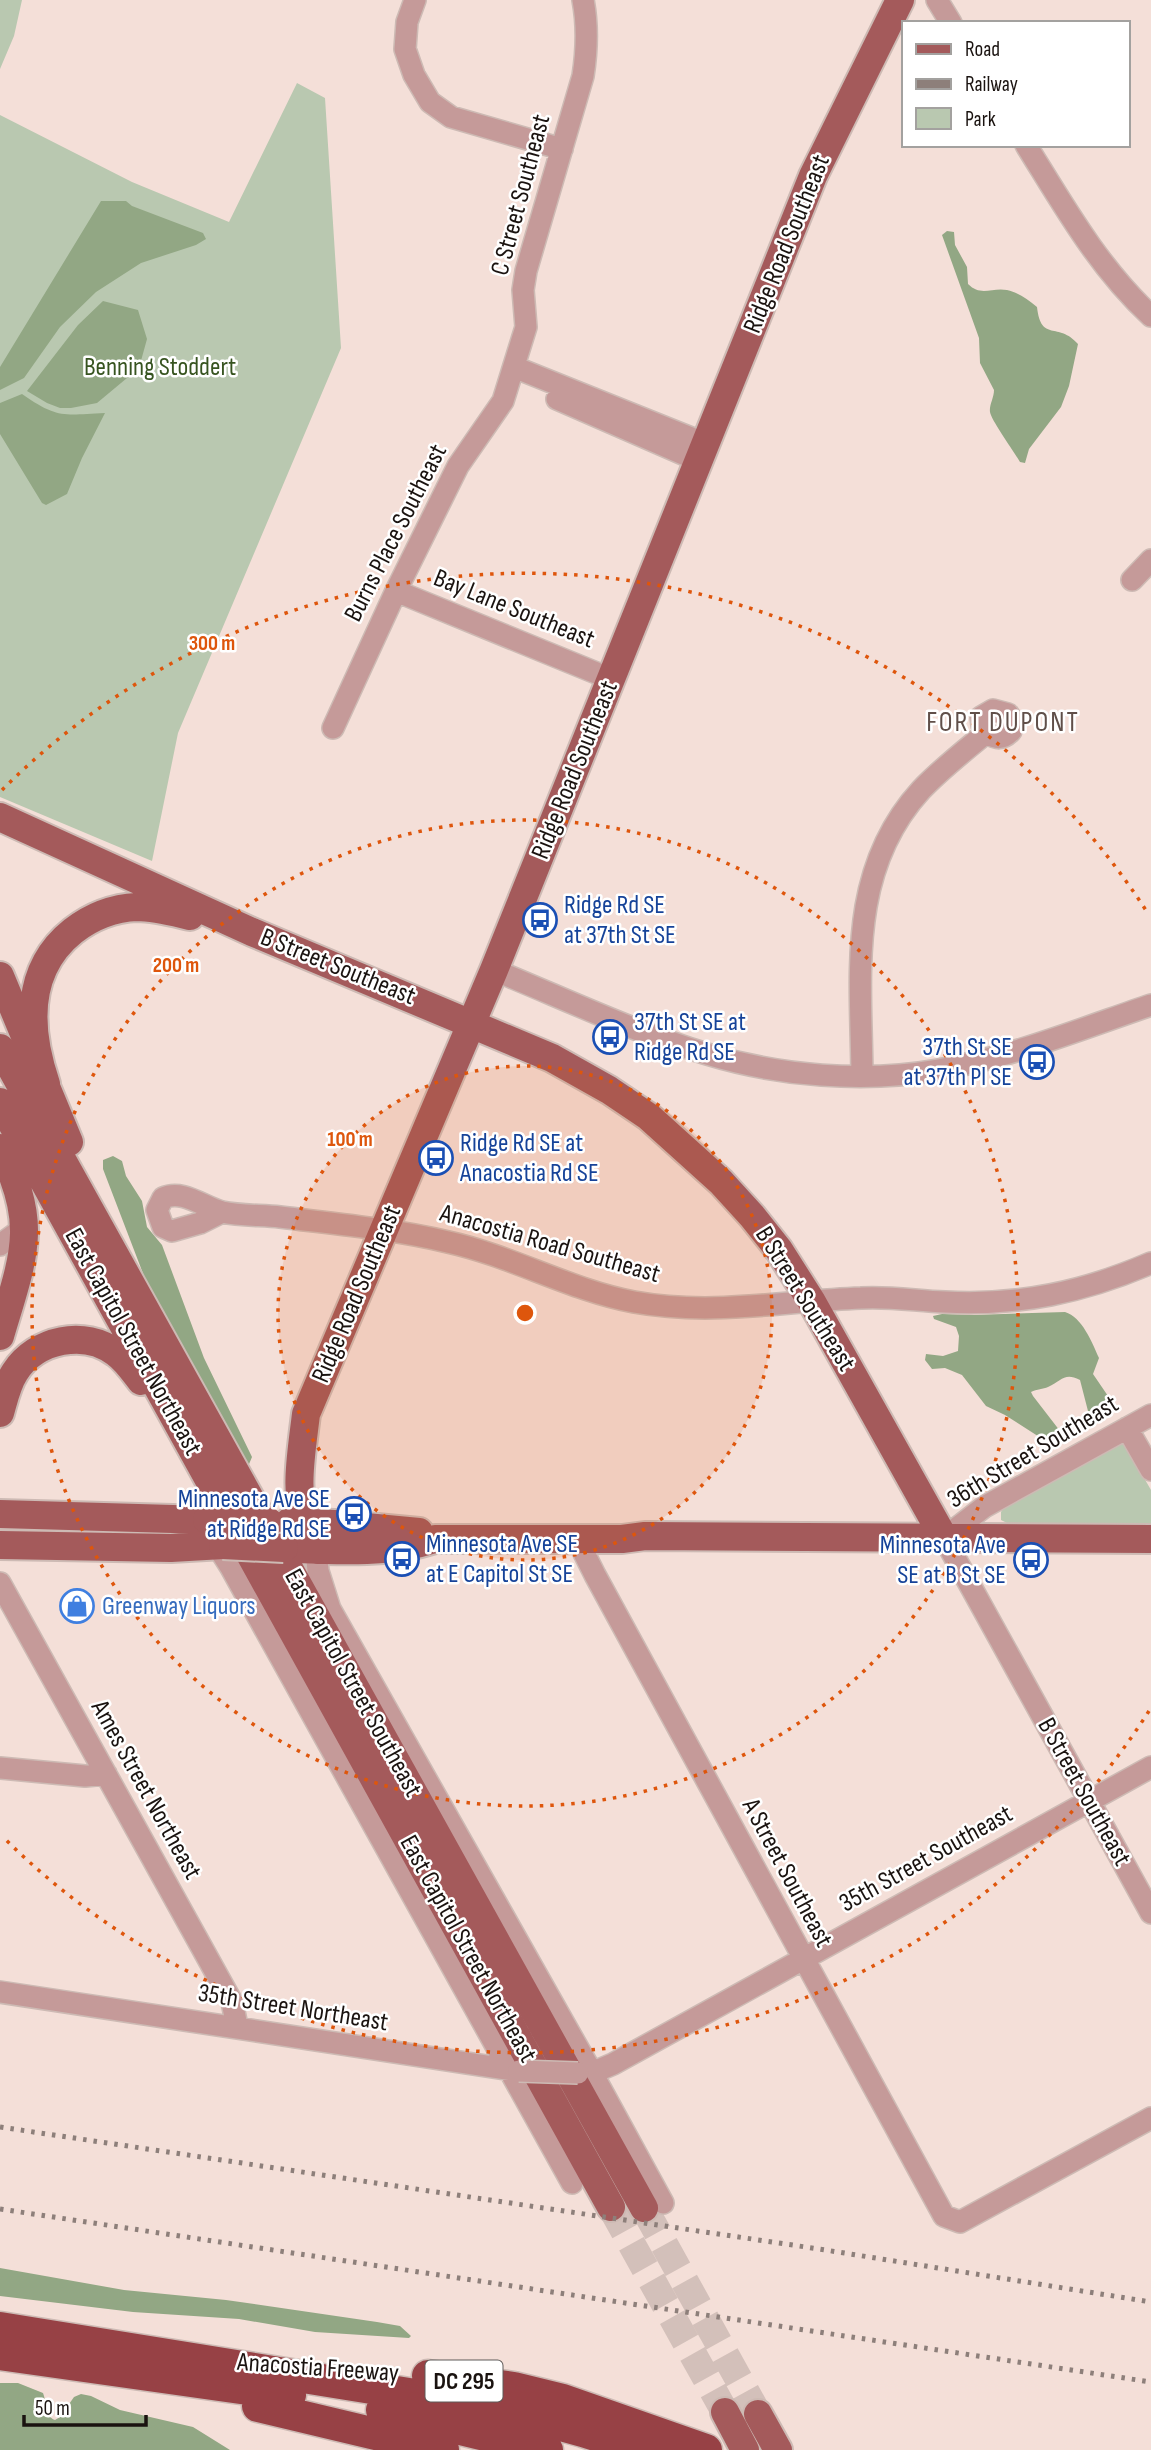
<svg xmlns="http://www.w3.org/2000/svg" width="1151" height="2450" viewBox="0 0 1151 2450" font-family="'Sofia Sans Condensed',sans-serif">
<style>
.green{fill:#b9c8b0}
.forest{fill:#92a784}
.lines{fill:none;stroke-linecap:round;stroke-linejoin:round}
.major-tunnel{stroke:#d3c0ba;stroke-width:28;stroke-dasharray:28 14;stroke-linecap:butt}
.minor-casing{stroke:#cdbab4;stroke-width:24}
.major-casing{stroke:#cdbab4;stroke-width:32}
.highway-casing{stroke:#cdbab4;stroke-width:35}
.minor{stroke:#c59a99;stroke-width:21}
.major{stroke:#a45a5b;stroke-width:28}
.highway{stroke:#974145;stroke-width:32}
.rail{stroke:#8d7f7a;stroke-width:5;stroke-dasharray:3.5 7;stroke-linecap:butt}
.minor-bridge-casing{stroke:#cdbab4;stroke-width:24;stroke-linecap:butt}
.major-bridge-casing{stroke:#cdbab4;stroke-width:32;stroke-linecap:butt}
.minor-bridge{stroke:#c59a99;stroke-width:21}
.major-bridge{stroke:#a45a5b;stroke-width:28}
.ring{fill:none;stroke:#de560c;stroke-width:3.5;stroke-dasharray:3.5 7}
.labels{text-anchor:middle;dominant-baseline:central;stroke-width:5;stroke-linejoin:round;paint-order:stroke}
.shield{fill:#fff;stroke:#5f5a58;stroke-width:2}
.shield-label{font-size:24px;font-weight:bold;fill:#1a1310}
.street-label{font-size:26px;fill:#1a1310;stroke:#fff}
.park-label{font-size:26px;fill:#375420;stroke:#fff}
.transit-label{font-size:26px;fill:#164399;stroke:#fff;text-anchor:start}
.shop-label{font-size:26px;fill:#366cbe;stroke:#fff;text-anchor:start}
.neighbourhood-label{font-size:28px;letter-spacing:2px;fill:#604f49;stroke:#fff}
.centre{fill:#de560c;stroke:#fff;stroke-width:3.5}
.ring-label{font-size:21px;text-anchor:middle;font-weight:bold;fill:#de560c;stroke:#fff;stroke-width:5;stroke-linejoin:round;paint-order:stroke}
</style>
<rect width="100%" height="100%" fill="#f4dfd8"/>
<!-- green -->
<path class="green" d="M0 0H22L14 36 0 69Z
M297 83 325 98 341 348 178 733 152 861 0 797V115L132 182 229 222Z
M1120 1443 1125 1445 1151 1490V1524L1007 1523 1001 1520V1512L1003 1509Z"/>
<!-- forest -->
<path class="forest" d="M101 201H126L132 206 203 233 206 239 196 245 141 263 96 292 60 327 24 378 0 390V367Z
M947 231 954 232 955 245 967 267 968 284C981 297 992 287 1007 290 1019 293 1027 299 1037 307 1041 343 1058 321 1078 344L1069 386 1061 407 1029 449 1025 463 1020 462C1015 453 991 420 990 412 989 405 994 398 994 390L980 363 979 338 942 235Z
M103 301 138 310 147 339 139 368 97 403 71 408H60L47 403 27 391 78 325Z
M22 394C58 419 63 415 105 413L82 458 67 494 46 505 42 503 0 434V403Z
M113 1156 122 1161 126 1176 142 1201 147 1227 162 1245 204 1358 252 1457 247 1469 144 1276 103 1169V1160Z
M1065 1312C1082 1317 1092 1342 1099 1358L1093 1374 1108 1396 1109 1405 1098 1413 1088 1411 1080 1380C1064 1372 1062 1381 1048 1387 1043 1389 1037 1389 1031 1392L1033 1396 1060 1431 1058 1438 1052 1441 1044 1440 1005 1415 986 1406 962 1375 945 1368 932 1369 925 1360 926 1354 943 1356 958 1351 959 1336 956 1327 934 1319 933 1316 942 1314 974 1315Z
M0 2268 124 2290 226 2300 377 2322 400 2326 411 2336 409 2338 315 2332 239 2319 133 2312 0 2296Z
M0 2383H18L43 2393C47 2403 44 2416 55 2420L60 2417 74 2397 81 2394 91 2396 120 2410 193 2427 230 2450H0Z"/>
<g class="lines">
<!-- major-tunnel -->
<path class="major-tunnel" d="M611 2207 725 2412
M644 2208 758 2414"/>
<!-- minor casing -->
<g class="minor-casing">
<path id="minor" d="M415 0 407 22 405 49 414 75 430 102 451 117 562 149
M937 0 951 23
M1026 145C1064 206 1098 267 1151 316
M514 367 706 444
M557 399 699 461
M1132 580 1151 560
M396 591 611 679
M333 728 396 591 458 466 503 401 526 327 523 290 526 271 583 76C587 50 588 26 583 0
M494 970C565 999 634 1032 707 1054 779 1076 864 1083 938 1070 1011 1057 1081 1029 1151 1005
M862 1075C861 974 847 871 921 790 941 769 964 751 986 733L982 725 981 717 993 710 1008 714 1012 720 1011 731C1002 740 997 739 986 733
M222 1212 200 1223 172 1231 163 1227 157 1210 163 1198C183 1189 203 1207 222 1212 241 1216 262 1215 280 1217 337 1224 393 1229 448 1242 512 1256 570 1290 634 1302 712 1316 783 1301 861 1298 889 1296 917 1301 945 1302 1019 1306 1084 1292 1151 1263
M0 1245 18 1232 25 1222
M1151 1415 984 1507 944 1538 1151 1913
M1127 1428 1151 1470
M577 1539 595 1575 944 2216 960 2222 1151 2118
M216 1544 230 1566 572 2183
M316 1550 318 1571 330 1609 592 2073 663 2203
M0 1583 232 2002 237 2026
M0 1768 85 1776 106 1774
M0 1992 519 2071
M580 2073H592L613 2064 1151 1767"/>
</g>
<!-- major casing -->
<g class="major-casing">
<path id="major" d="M0 817 252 932 552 1058 609 1090 649 1117 721 1182 752 1216 779 1250 812 1302 944 1538
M0 976 69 1142
M0 1048 644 2208
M46 1084C28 1031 24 970 73 931 91 917 114 908 137 907 155 907 173 912 190 916
M0 1102 611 2207
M0 1148C40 1224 23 1258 0 1336
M0 1413C4 1399 7 1384 15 1372 36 1339 85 1329 116 1353 126 1360 134 1372 141 1381
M0 1514 207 1520
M289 1522 334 1524 419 1532
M0 1545 171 1548 223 1545
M297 1549C342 1551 392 1553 435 1539H622L645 1536 1151 1539
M316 1550C312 1541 308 1533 305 1524 294 1490 302 1449 306 1414L494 970 813 176 900 0
M725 2412 745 2450
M758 2414 778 2450"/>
</g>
<!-- highway casing -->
<g class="highway-casing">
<path id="highway" d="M0 2328 446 2400 525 2415 583 2431 642 2450
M0 2354 290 2395
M428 2376 514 2388 563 2400 706 2450
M258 2406 443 2450
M382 2410 547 2450"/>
</g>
<!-- minor -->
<use href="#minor" class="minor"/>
<!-- major -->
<use href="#major" class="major"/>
<!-- highway -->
<use href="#highway" class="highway"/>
<!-- rail -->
<path class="rail" d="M0 2127 819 2249 1151 2302
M0 2209 1151 2382"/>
<!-- minor-bridge casing -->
<g class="minor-bridge-casing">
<path id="minor-bridge" d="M519 2071 578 2073"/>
</g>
<!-- major-bridge casing -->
<g class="major-bridge-casing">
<path id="major-bridge" d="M207 1520 269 1522
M223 1545 284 1548"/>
</g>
<!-- minor-bridge -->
<use href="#minor-bridge" class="minor-bridge"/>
<!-- major-bridge -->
<use href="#major-bridge" class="major-bridge"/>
</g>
<!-- distance rings -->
<circle cx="525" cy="1313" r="247" fill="#de560c" fill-opacity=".12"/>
<g class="ring">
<circle cx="525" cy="1313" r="247"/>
<circle cx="525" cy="1313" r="493"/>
<path d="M1149 1711A740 740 0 0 1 2 1836M2 790A740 740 0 0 1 1149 915"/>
</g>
<!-- icons -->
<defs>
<g id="bus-ring" transform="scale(1.75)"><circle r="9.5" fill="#fff" stroke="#1a4fb4" stroke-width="1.5"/><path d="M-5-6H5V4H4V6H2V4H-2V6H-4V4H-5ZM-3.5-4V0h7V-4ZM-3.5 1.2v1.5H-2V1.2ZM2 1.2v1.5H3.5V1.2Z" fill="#1a4fb4"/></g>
<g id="shop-ring" transform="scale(1.75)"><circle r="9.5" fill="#fff" stroke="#3f7fe0" stroke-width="1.5"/><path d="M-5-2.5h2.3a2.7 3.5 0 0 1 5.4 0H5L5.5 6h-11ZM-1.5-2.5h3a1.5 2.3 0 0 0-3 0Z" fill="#3f7fe0"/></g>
</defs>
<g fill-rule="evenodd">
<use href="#bus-ring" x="540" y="920"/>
<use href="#bus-ring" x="610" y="1037"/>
<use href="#bus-ring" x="1037" y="1062"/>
<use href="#bus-ring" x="436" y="1158"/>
<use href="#bus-ring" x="354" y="1514"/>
<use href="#bus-ring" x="402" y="1559"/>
<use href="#bus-ring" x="1031" y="1560"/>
<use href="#shop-ring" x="77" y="1606"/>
</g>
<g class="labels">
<!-- shield labels -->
<rect class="shield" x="425.5" y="2360.5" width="77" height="41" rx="5"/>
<g class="shield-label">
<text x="464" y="2381">DC 295</text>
</g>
<!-- street labels -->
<g class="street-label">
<text transform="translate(521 195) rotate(-75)">C Street Southeast</text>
<text transform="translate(787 244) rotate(-68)">Ridge Road Southeast</text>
<text transform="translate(396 533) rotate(-63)">Burns Place Southeast</text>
<text transform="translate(514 609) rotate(22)">Bay Lane Southeast</text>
<text transform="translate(575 770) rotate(-68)">Ridge Road Southeast</text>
<text transform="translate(338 967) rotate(22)">B Street Southeast</text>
<text transform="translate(550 1244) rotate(16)">Anacostia Road Southeast</text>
<text transform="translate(357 1294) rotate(-67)">Ridge Road Southeast</text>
<text transform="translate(805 1299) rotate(58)">B Street Southeast</text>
<text transform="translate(133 1342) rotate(61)">East Capitol Street Northeast</text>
<text transform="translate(1033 1452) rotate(-31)">36th Street Southeast</text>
<text transform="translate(353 1683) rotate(61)">East Capitol Street Southeast</text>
<text transform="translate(146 1790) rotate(61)">Ames Street Northeast</text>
<text transform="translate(1084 1792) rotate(61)">B Street Southeast</text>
<text transform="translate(926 1859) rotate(-29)">35th Street Southeast</text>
<text transform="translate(787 1873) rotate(62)">A Street Southeast</text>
<text transform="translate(468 1949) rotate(61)">East Capitol Street Northeast</text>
<text transform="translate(293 2008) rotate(9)">35th Street Northeast</text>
<text transform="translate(318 2368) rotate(4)">Anacostia Freeway</text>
</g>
<!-- park labels -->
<g class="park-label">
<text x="160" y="367">Benning Stoddert</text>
</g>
<!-- transit labels -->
<g class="transit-label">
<text x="564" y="905">Ridge Rd SE<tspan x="564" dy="30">at 37th St SE</tspan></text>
<text x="634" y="1022">37th St SE at<tspan x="634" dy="30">Ridge Rd SE</tspan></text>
<text x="1012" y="1047" text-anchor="end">37th St SE<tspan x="1012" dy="30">at 37th Pl SE</tspan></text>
<text x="460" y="1143">Ridge Rd SE at<tspan x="460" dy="30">Anacostia Rd SE</tspan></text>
<text x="330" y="1499" text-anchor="end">Minnesota Ave SE<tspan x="330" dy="30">at Ridge Rd SE</tspan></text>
<text x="426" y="1544">Minnesota Ave SE<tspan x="426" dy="30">at E Capitol St SE</tspan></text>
<text x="1006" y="1545" text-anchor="end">Minnesota Ave<tspan x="1006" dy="30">SE at B St SE</tspan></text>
</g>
<!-- shop labels -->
<g class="shop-label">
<text x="102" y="1606">Greenway Liquors</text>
</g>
<!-- neighbourhood labels -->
<g class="neighbourhood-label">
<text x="1003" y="722">FORT DUPONT</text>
</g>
</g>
<circle cx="525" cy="1313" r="10" class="centre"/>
<g class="ring-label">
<text x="212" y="650">300 m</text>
<text x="176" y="972">200 m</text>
<text x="350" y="1146">100 m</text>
</g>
<!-- legend -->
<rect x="902" y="21" width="228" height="126" fill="#ffffff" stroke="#a3a19f" stroke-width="2"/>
<rect x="916" y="44" width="35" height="10" fill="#a45a5b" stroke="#a3a19f" stroke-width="2"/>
<text x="965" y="56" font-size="21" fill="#1a1310">Road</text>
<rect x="916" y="79" width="35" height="10" fill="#8d7f7a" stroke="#a3a19f" stroke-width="2"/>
<text x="965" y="91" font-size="21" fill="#1a1310">Railway</text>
<rect x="916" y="108" width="35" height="21" fill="#b9c8b0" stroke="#a3a19f" stroke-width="2"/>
<text x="965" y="126" font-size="21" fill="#1a1310">Park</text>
<!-- scale -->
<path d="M24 2415v10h122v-10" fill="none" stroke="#1a1310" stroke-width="3.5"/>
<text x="35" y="2415" font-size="21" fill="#1a1310" stroke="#ffffff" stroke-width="5" paint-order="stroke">50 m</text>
</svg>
